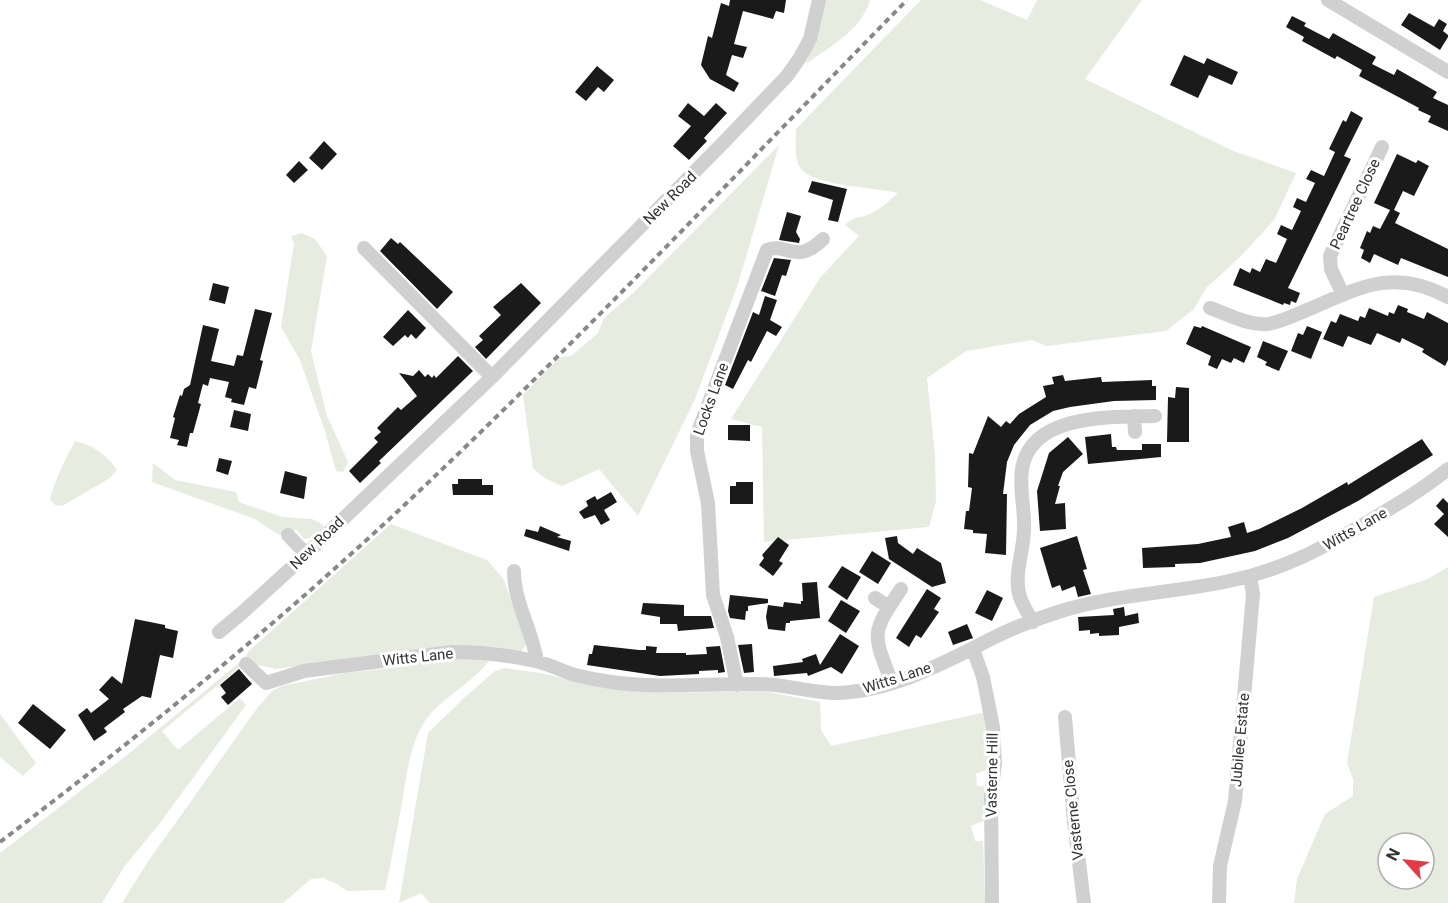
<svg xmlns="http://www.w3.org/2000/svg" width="1448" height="903" viewBox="0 0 1448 903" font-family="Roboto,sans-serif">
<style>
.green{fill:#e6ecdf;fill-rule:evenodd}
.building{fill:#1a1a1a}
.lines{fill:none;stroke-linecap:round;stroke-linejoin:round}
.minor{stroke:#d0d0d0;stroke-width:14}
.rail{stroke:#888;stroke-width:4;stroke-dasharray:6 4.5;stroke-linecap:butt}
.labels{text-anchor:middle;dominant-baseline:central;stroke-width:6;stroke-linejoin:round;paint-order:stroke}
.street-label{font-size:15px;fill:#333;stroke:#fff}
</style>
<rect width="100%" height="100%" fill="#fff"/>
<!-- green -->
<path class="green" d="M826 0H870C862 30 829 47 806 64Z
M921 0H980L1027 20 1037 0H1142L1085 79 1231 150 1296 173 1274 220 1238 259 1206 288 1194 309 1166 331 1047 346 1032 340 966 351 927 378 935 455 936 501 929 527 764 542 762 427 731 419 820 278 859 236 845 225C854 216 856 219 867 215 879 211 889 201 898 193 877 187 810 187 799 166 794 157 796 139 796 129Z
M779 145 738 284 695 399 638 516 599 469 562 486 543 477 533 468 523 395 560 357 571 356 598 333 604 318 633 293Z
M302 233 315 239 327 256 311 351 327 416 348 462 343 472 336 471 325 431 300 360 281 327 294 244 291 236Z
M75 441C93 445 107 455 117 470L110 478 62 506 55 505 50 500C55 479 65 460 75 441Z
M153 463 175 480 236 492 239 502 282 517 312 519 322 524 324 528C318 535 314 538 304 539L297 530 286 531 279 535 255 519 152 482Z
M391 524 487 560 503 578 527 642 522 651 515 653 495 652C480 678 452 691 432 712 409 737 407 777 401 808 396 835 391 863 385 890L347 891 337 884 323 878 311 879 283 903H122L147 863 258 707 272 691 282 686 345 673 409 666 411 655 397 652 276 669 248 663 246 656 249 651Z
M1448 567V903H1294L1297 879 1325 814 1353 796V779L1347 763 1374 597 1428 579ZM1388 843H1424V879H1388Z
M239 663 241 666 162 731 178 750 240 698 246 705 160 823 124 867 102 903H0V853L127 755Z
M505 668 540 673 618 690 668 693 763 691 820 702 821 730 831 746 986 712 988 769 976 774 977 786 987 787 984 821 971 826 975 841H983L985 903H430L421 893 399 903 428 733 464 698 495 671Z
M0 714 36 763 23 776 0 757Z"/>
<!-- building -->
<path class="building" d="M730 0H786L784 13 776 11 773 19 743 11 734 44 747 47 743 58 732 55 726 75 739 83 734 92 710 79 701 65 708 36 712 38 721 3 729 6Z
M1409 13 1434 27 1439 19 1447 24 1443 31 1448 35V37L1440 50 1401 25Z
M1292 16 1306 23 1304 26 1329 39 1333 33 1376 57 1372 64 1394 75 1397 69 1437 92 1433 98 1448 105V131L1428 122 1431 116 1418 110 1419 108 1359 76 1362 70 1337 56 1335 59 1302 41 1304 37 1286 27Z
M1184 55 1204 64 1207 58 1238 72 1232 85 1209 75 1198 98 1170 85Z
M597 66 614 80 604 92 598 87 586 101 575 92Z
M688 103 704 116 716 103 727 113 704 138 707 141 689 160 673 146 691 126 678 116Z
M1351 111 1363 118 1344 156 1351 159 1288 288 1300 293 1296 303 1291 301 1290 305 1284 303 1283 305 1233 285 1240 268 1250 273 1252 268 1260 272 1266 259 1276 263 1287 239 1277 234 1281 225 1292 230 1301 211 1293 207 1297 198 1306 202 1315 183 1306 179 1311 170 1324 176 1335 152 1329 149 1343 120 1346 122Z
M324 141 337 154 322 170 309 158Z
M1397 154 1416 163 1418 160 1429 166 1414 196 1403 191 1394 210 1400 213 1395 223 1448 249V277L1401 258 1398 265 1374 254 1370 263 1361 258 1364 250 1360 248 1367 231 1370 233 1373 226 1380 229 1390 210 1374 203Z
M299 161 308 170 294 183 286 175Z
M812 181 847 189 838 222 828 220 833 200 808 192Z
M787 212 801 216 796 232 800 239 799 243 779 240Z
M391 238 398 244 400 242 453 292 437 309 380 251Z
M774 258 791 260 786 276 782 275 775 296 761 291Z
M213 283 229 287 225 304 209 300Z
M521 283 541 303 486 359 475 347 483 340 479 336 501 315 493 307Z
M765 296 777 300 770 320 782 327 776 336 767 331 751 362 748 360 733 389 725 385 750 320 753 312 759 315Z
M1398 305 1408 309 1407 312 1424 319 1427 312 1448 323V360L1445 366 1422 352 1424 349 1402 338 1400 343 1377 333 1371 345 1348 336 1343 347 1323 339 1331 321 1336 323 1340 314 1358 321 1360 316 1365 318 1369 308 1388 316 1389 312 1394 314Z
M255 309 272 313 260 360 263 361 256 389 249 387 244 405 231 402 232 399 225 397 229 382 210 378 208 386 203 384 198 403 201 404 193 433H190L187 447 177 445 179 440 170 438 175 418 173 417 180 395 182 396 184 389 190 385 203 325 219 329 211 361 234 366 237 355 243 356Z
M408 310 426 328 416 339 411 334 408 338 405 335 393 346 383 337Z
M1194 326 1201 328 1202 326 1251 347 1244 363 1234 358 1231 363 1222 359 1217 369 1208 365 1211 356 1186 344Z
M1307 326 1322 332 1311 359 1291 351 1298 333 1303 335Z
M1263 341 1288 351 1279 371 1265 365 1267 362 1257 357Z
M458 356 473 371 379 461 381 463 360 483 349 471 378 442 374 438 381 432 377 428 398 407 401 410 417 396 399 373 413 376 419 370 425 377 428 374 432 378 434 375 436 378Z
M1063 375 1065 381 1101 377 1102 382 1152 380V386H1156V400L1114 401 1070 407 1053 411 1030 425 1014 445 1007 462 1003 494H1007L1006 555 985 553 987 534 973 533V530L964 529 966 511H969L972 488 968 487 969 453 973 454 988 416 1001 427 1006 421 1010 424 1019 414 1046 397 1043 386 1054 384 1052 377Z
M1176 387 1189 388V442H1167L1168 397 1175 398Z
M234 410 251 414 248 431 230 427Z
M728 425H750V441L728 440Z
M1111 434 1112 447H1116L1117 450H1142V444H1161V457L1088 464 1085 437Z
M1068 437 1083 454 1063 472 1058 486H1060L1055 504 1065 503 1066 529 1040 531 1037 491 1049 453Z
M1422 439 1433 455 1358 501 1288 538 1255 551 1200 563 1175 564V567L1143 568 1142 548 1198 544 1231 537 1228 527 1244 522 1247 533 1259 529 1302 508 1347 482 1348 485Z
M219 458 232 461 228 475 216 471Z
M285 471 307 477 304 499 280 493Z
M458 479H482V485H493V495H453L452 484H458Z
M736 482H753V504H730V486H736Z
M611 492 617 502 604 510 610 520 601 525 595 515 584 519 579 512 588 506 586 501 595 496 597 500Z
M1443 498 1448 503V537L1434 524 1444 514 1436 506Z
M540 526 561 535 557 537 571 541 569 551 524 536 526 529 538 532Z
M897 536 898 543 913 554 917 548 941 563 946 583 932 587 889 559 885 538Z
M1077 536 1087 569 1083 570 1091 594 1078 597 1075 586 1062 591 1060 585 1052 588 1040 548Z
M778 537 789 545 779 561 783 563 773 576 759 565 764 558 762 555Z
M872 551 891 563 878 584 859 572Z
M842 566 861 577 847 600 828 587Z
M817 582 820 618 790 621V623H786L785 631 768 629 766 617 768 605 783 607 784 602 801 604V601H803L802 583Z
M927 589 941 598 934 609 939 612 921 638 916 635 909 647 896 638Z
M987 590 1003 598 992 621 975 613Z
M730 595 768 599V603L748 606V611H746L745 620 730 618 728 611Z
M841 600 860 611 846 633 828 621Z
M643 603 684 605V616H711L714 628 678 631 677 624H660V617L641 614Z
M1124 607 1125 616 1138 613 1139 623 1119 627V635L1099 636V633L1090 634V630L1079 631 1078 617 1114 615 1113 609Z
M135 619 165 625V628L178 631 173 658 160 655 151 698 142 696 123 709 125 712 104 728 107 732 94 741 78 715 87 708 91 713 109 699 99 690 112 676 122 684Z
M967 624 973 638 953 645 948 632Z
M840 634 859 646 842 674 831 667 808 676 807 673 774 676 773 666 803 662 802 659 816 654 820 665Z
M752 644 754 672 744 673 738 645Z
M594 645 639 650H646V646L657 647 656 653H686V655L707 654 706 647 720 646 725 672 718 673V670L699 671V674L660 676 587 665 589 654H592Z
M239 669 252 684 228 705 221 697 226 693 220 685Z
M33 704 66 730 50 749 18 723Z"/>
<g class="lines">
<!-- minor -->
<path class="minor" d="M1328 0 1448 72
M364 248 492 377
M1343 295 1331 269 1330 256 1382 147
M1210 308C1228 314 1248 326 1268 324 1281 322 1295 315 1307 310 1359 288 1393 267 1448 297
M1134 416 1135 432
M288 535 306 554
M514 571C514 602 532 630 537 661
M875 598 889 607
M1033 622C1028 614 1023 606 1020 597 1013 576 1024 550 1024 529 1025 509 1019 489 1022 469 1031 413 1112 417 1155 416
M219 632 243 612 302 558 492 377 723 143 787 76 799 59 810 39 819 0
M973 649 983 677 993 727 995 763 991 796 992 903
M246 664 266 683 304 671 452 652C479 652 508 655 535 661 549 664 562 671 575 675 587 678 599 680 611 682 661 689 709 683 759 684 785 684 810 693 837 693 894 691 945 662 995 637 1015 627 1037 619 1058 612 1114 594 1173 593 1229 581 1282 570 1319 550 1364 524 1393 507 1422 490 1448 469
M892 683C872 632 871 634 901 589
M737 685 727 637 713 595 708 503 697 451V434L767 250C787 242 796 266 823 239
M1065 717 1074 822 1084 903
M1219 903 1220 866 1235 801 1253 594 1250 576"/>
<!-- rail -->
<path class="rail" d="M0 842C137 738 271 629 397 512 573 347 738 172 907 0"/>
</g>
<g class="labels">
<!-- street labels -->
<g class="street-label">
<text transform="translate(670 198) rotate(-45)">New Road</text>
<text transform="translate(1355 204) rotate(-65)">Peartree Close</text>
<text transform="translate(711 399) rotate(-70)">Locks Lane</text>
<text transform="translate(1355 529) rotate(-30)">Witts Lane</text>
<text transform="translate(317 543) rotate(-44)">New Road</text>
<text transform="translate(418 657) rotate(-6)">Witts Lane</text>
<text transform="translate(897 678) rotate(-18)">Witts Lane</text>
<text transform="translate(1240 740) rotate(-85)">Jubilee Estate</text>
<text transform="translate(992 775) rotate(-89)">Vasterne Hill</text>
<text transform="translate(1073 810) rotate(-96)">Vasterne Close</text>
</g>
</g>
<!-- north arrow -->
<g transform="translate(1406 861) rotate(297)"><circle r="28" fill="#ffffff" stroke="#adadad" stroke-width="1.5"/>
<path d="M0-4.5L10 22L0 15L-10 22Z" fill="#e63946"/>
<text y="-9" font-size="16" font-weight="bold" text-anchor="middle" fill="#333333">N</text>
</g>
</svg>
